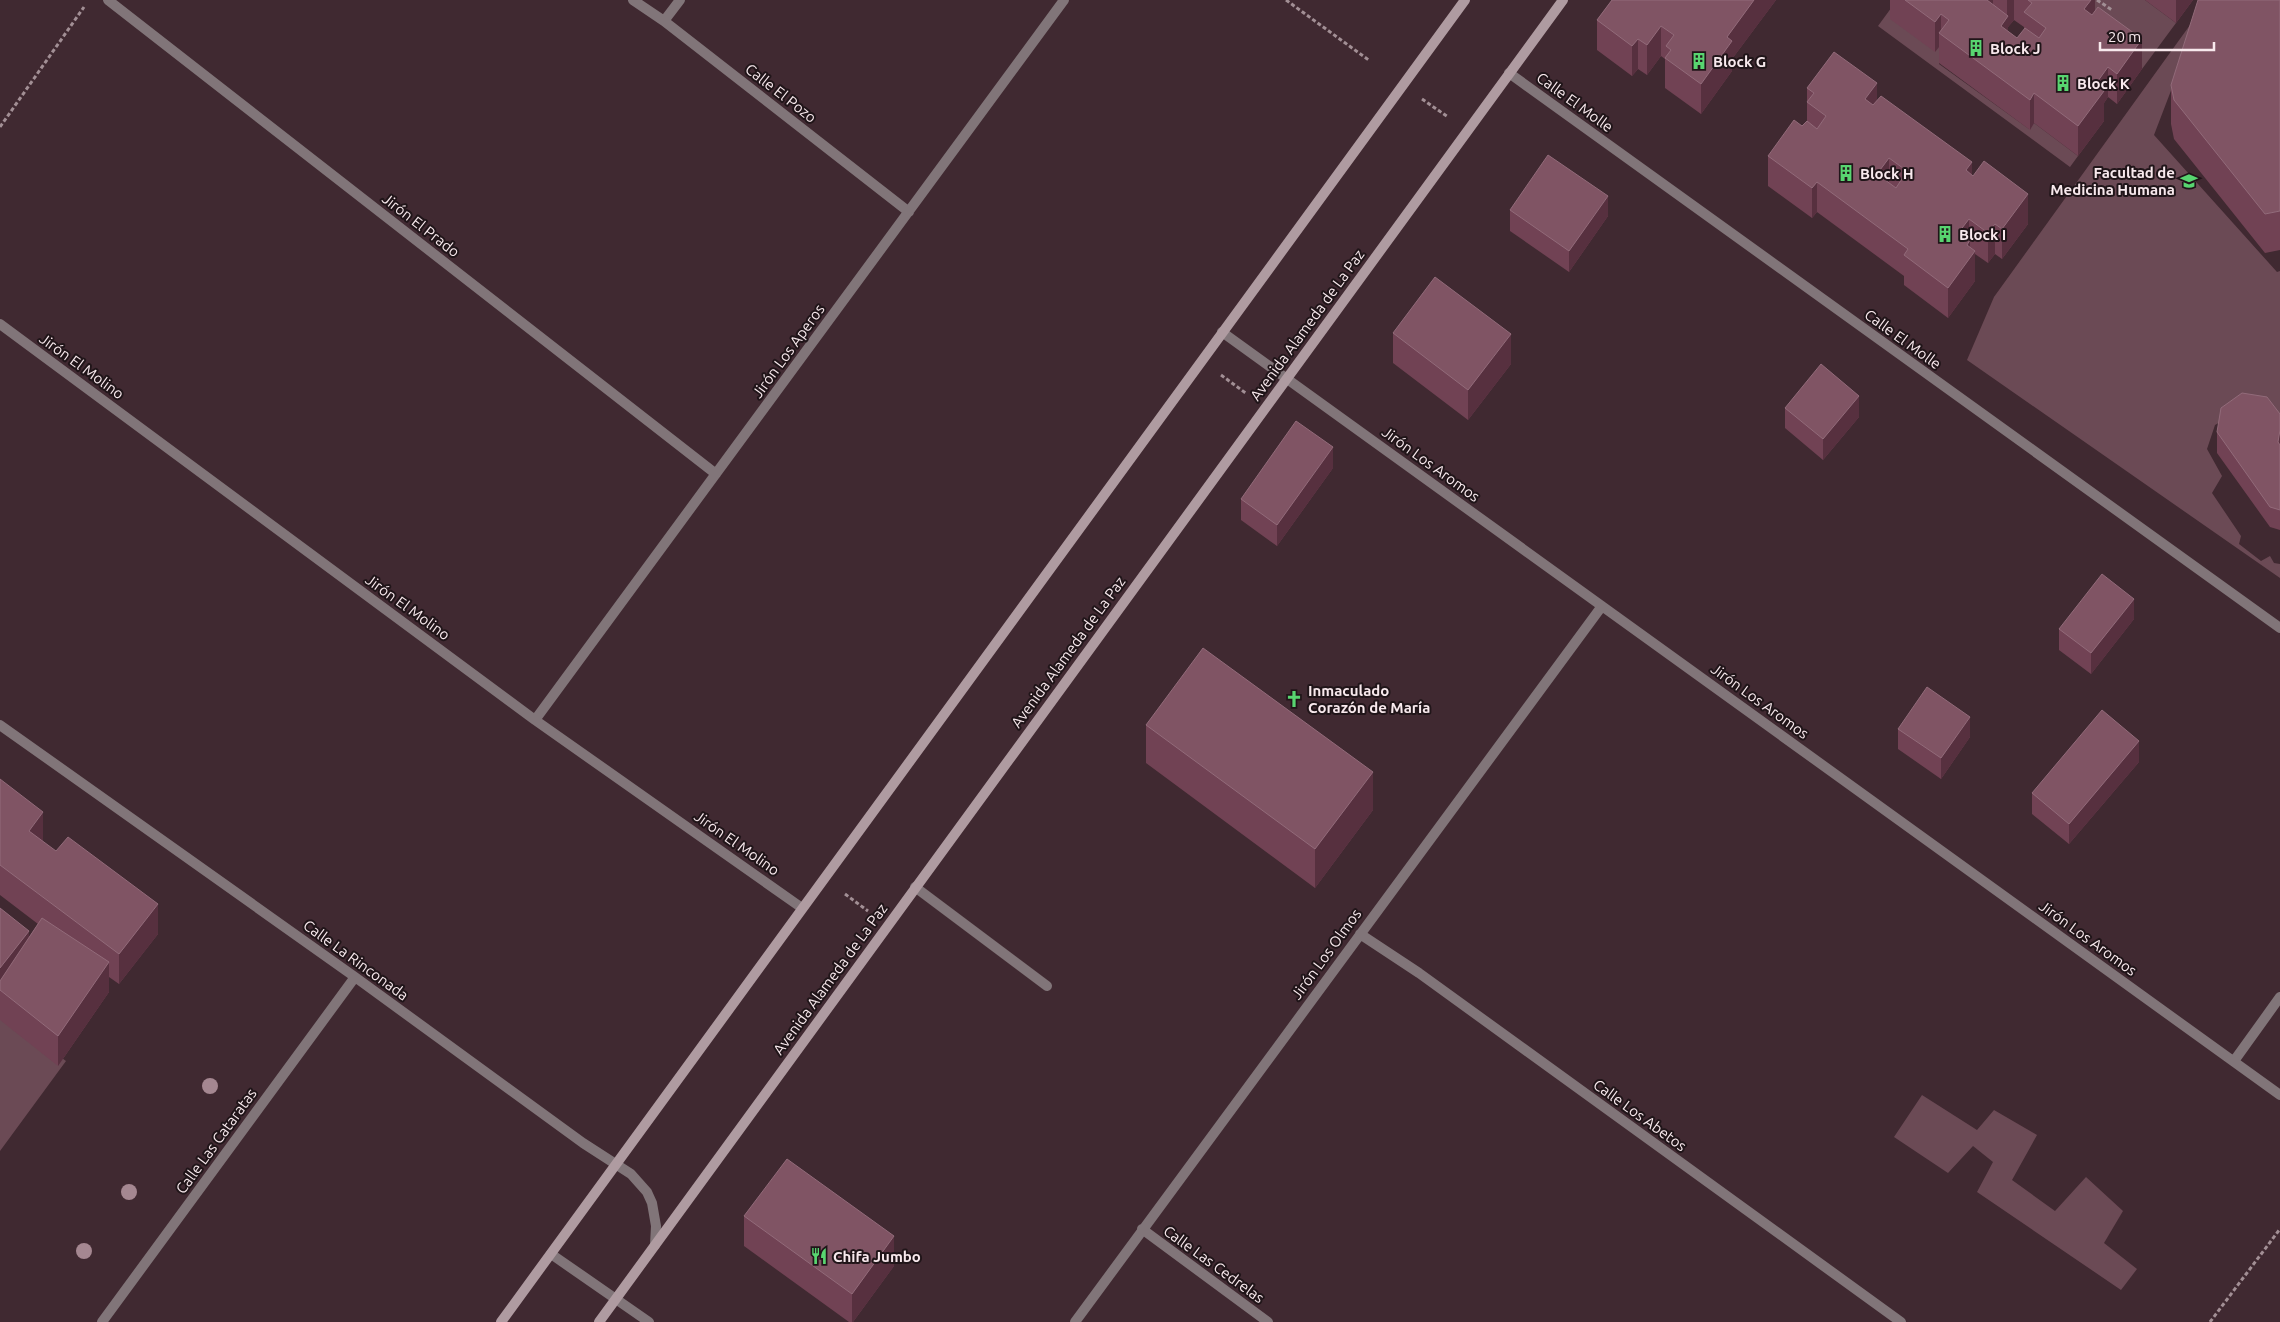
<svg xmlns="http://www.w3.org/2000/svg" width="2280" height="1322" viewBox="0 0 2280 1322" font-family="Ubuntu,sans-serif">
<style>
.green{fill:#6b4a55}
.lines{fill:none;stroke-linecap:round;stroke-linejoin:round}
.path{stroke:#a28f95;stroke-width:3;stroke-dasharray:4 2.5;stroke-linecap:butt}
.lane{stroke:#817579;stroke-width:10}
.street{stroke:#817579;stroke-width:10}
.secondary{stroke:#af9ba1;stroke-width:10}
.tree{fill:#a58791}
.wall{fill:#714254;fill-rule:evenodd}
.shaded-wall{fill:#57303f}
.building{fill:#805464;stroke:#926b7a;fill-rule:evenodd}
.labels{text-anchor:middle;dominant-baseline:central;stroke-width:4;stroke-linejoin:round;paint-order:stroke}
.poi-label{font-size:15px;font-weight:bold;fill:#f8e9ed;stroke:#201519;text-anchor:start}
.street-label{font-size:15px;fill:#f8e9ed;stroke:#201519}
</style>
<rect width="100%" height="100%" fill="#402931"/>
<!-- green -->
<path class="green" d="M1897 0 1941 44 1939 64 2029 129 2034 123 2078 156 2070 167 1878 26Z
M2061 0H2145L2176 23 2142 69 2098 37Z
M2203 7 2154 135 2277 272 2280 271V426L2247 407 2215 425 2207 449 2222 476 2212 493 2241 536 2239 544 2261 561 2270 556 2274 563 2280 564V578L1967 360 1994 297Z
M0 1013 66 1061 0 1151Z
M1922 1095 1977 1130 1994 1110 2037 1135 2012 1180 2055 1211 2086 1177 2123 1211 2104 1243 2137 1269 2121 1290 1977 1192 1993 1162 1973 1146 1948 1173 1894 1137Z"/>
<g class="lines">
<!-- path -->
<path class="path" d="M1286 0 1370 61
M2097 0 2112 10
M1422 99 1448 117
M0 127 84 7
M1221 375 1247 394
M845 894 868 911
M2210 1322 2280 1229"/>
<!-- lane -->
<path class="lane" d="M915 887 1047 986"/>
<!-- street -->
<path class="street" d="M108 0 716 474
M633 0 664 21 909 212
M664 21 680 0
M1509 73 2280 628
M0 324 535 720 802 908
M1222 332 2280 1095
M535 720 1064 0
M0 725 355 977 583 1143 631 1174 647 1192 652 1203 656 1226 655 1245
M1360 934 1419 973 1901 1322
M2234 1061 2280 997
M1142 1229 1268 1322
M551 1254 649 1322
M102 1322 355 977
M1075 1322 1602 606"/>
<!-- secondary -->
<path class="secondary" d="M501 1322 1465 0
M599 1322 1563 0"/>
</g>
<!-- trees -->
<g class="tree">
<circle cx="210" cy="1086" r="8"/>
<circle cx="129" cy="1192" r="8"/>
<circle cx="84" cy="1251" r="8"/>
</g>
<!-- wall -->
<path class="wall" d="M1612 0H1776L1732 59V71L1701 114 1665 88V59L1661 56 1647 75 1638 69 1632 76 1597 50V20Z
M1890 0H2095V11L2142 69 2117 104 2108 97 2104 103V121L2078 156 2034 123 2030 130 1939 63V47L1935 52 1890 19ZM2014 20 2024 27V30L2017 38 2008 31V27Z
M2145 0H2193L2176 23Z
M2280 0V250L2265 253 2174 139 2171 124V85Z
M1807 88 1877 101 1972 175 2028 224 2002 259 1995 254 1988 263 1975 254V281L1948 318 1904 285V276L1817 212 1812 218 1768 186V156L1802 126 1807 122Z
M1510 210 1608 216 1569 272 1510 231Z
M1393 333 1511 364 1468 420 1393 363Z
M1785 408 1859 417 1823 460 1785 428Z
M2280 414V530L2270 527 2217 453V432Z
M1333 468 1277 546 1241 520V499Z
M2134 619 2091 674 2059 650V629Z
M1146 725 1373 810 1315 888 1146 763Z
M1898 729 1970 737 1941 779 1898 749Z
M2139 762 2069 844 2032 814V793Z
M0 779 43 842 158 934 119 984 109 977V992L58 1066 0 1020V908L29 937 38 924 0 895Z
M744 1216 894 1266 853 1322H849L744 1246Z"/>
<!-- shaded-wall -->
<path class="shaded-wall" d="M1754 0H1776L1732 59V71L1701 114V84L1727 37Z
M1985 0H1993V19Z
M2007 0H2014V20L2008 27V46L2001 26 2007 18Z
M2091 0H2095V25L2084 9Z
M2176 0H2193L2176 23Z
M1941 14V35L1939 33V47L1935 52V22Z
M1661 26V56L1647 75V45Z
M1638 39V69L1632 76V46Z
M2142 39V69L2117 104V74Z
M2108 67V97L2104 103V121L2078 156V126L2095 85Z
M1877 83V113L1865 99Z
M2034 93V123L2030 130V100Z
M1889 158V188L1877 174Z
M1972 162V192L1966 170Z
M1817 182V212L1812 218V188Z
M2028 194V224L2002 259V229Z
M1608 196V216L1569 272V251Z
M1969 219V242L1970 240V257L1975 251V281L1948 318V288L1959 232Z
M1995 224V254L1988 263V233Z
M1511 334V364L1468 420V390Z
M1859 396V417L1823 460V439Z
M2280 430V451L2278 442Z
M1333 447V468L1277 546V525Z
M2134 599V619L2091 674V653Z
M1970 717V737L1941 779V758Z
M2139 741V762L2069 844V824Z
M1373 772V810L1315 888V849Z
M43 812V842L29 831Z
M158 904V934L119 984V954Z
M29 931V952L0 989V968Z
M109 962V992L58 1066V1036Z
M894 1236V1266L853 1322H852V1294Z"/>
<!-- building -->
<path class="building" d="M1612 0H1754L1727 37 1732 41 1701 84 1665 58 1671 50 1666 46 1674 35 1661 26 1647 45 1638 39 1632 46 1597 20Z
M1905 0H1987L2008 16 2001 26 2017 38 2025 28 2039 38 2046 28 2024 12 2032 3 2028 0H2091L2084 9 2092 15 2098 7 2142 39 2117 74 2108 67 2095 85 2104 91 2078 126 2034 93 2030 100 1939 33 1949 20 1941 14 1935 22Z
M2198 0H2280V211L2265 214 2174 100 2171 85Z
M1834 52 1877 83 1865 99 1873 105 1881 96 1972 162 1966 170 1973 176 1984 161 2028 194 2002 229 1995 224 1988 233 1969 219 1959 232 1970 240 1967 245 1975 251 1948 288 1904 255 1908 249 1817 182 1812 188 1768 156 1794 120 1802 126 1807 121 1817 129 1826 116 1807 102 1814 93 1807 88ZM1889 158 1907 171 1896 188 1877 174Z
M1548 155 1608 196 1569 251 1510 210Z
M1435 277 1511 334 1468 390 1393 333Z
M1821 364 1859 396 1823 439 1785 408Z
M2242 393 2267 397 2280 414V430L2278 442 2280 445V510L2270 507 2217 432 2221 408Z
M1296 421 1333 447 1277 525 1241 499Z
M2102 574 2134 599 2091 653 2059 629Z
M1203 648 1373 772 1315 849 1146 725Z
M1927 687 1970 717 1941 758 1898 729Z
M2102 710 2139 741 2069 824 2032 793Z
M0 779 43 812 29 831 56 851 68 837 158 904 119 954 0 865Z
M0 908 29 931 0 968Z
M42 918 109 962 58 1036 0 990V981Z
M787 1159 894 1236 852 1294 744 1216Z"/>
<!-- icons -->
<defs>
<g id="building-bare" transform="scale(1.35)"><path d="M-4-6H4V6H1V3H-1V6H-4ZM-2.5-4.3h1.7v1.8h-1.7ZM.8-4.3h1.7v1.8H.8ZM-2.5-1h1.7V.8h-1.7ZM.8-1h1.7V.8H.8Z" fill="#58d570" stroke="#201519" stroke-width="2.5" paint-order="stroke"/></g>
<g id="university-bare" transform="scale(1.35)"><path d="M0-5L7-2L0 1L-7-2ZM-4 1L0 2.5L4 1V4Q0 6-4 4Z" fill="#58d570" stroke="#201519" stroke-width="2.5" paint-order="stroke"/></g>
<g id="church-bare" transform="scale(1.35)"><path d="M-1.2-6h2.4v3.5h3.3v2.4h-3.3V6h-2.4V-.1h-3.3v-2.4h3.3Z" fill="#58d570" stroke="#201519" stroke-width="2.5" paint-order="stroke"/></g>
<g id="restaurant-bare" transform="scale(1.35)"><path d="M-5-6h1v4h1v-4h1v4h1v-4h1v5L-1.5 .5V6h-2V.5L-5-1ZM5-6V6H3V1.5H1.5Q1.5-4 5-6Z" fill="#58d570" stroke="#201519" stroke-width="2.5" paint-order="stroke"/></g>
</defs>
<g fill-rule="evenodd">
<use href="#building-bare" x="1976" y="48"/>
<use href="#building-bare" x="1699" y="61"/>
<use href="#building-bare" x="2063" y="83"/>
<use href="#building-bare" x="1846" y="173"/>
<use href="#university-bare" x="2189" y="181"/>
<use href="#building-bare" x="1945" y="234"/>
<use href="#church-bare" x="1294" y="699"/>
<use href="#restaurant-bare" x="819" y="1256"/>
</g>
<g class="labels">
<!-- poi labels -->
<g class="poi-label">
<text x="1990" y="48">Block J</text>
<text x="1713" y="61">Block G</text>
<text x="2077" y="83">Block K</text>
<text x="2175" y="172" text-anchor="end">Facultad de<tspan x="2175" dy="17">Medicina Humana</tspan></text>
<text x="1860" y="173">Block H</text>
<text x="1959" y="234">Block I</text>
<text x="1308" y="690">Inmaculado<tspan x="1308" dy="17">Corazón de María</tspan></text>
<text x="833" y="1256">Chifa Jumbo</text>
</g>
<!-- street labels -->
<g class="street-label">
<text transform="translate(781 93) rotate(38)">Calle El Pozo</text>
<text transform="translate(1575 102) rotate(36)">Calle El Molle</text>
<text transform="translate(421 225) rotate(38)">Jirón El Prado</text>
<text transform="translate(1307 325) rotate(-54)">Avenida Alameda de La Paz</text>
<text transform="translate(1903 339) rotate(36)">Calle El Molle</text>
<text transform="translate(788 351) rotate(-54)">Jirón Los Aperos</text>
<text transform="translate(82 366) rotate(36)">Jirón El Molino</text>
<text transform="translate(1431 464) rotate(36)">Jirón Los Aromos</text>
<text transform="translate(408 607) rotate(36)">Jirón El Molino</text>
<text transform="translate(1068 652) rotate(-54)">Avenida Alameda de La Paz</text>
<text transform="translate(1760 701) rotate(36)">Jirón Los Aromos</text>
<text transform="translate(737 843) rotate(35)">Jirón El Molino</text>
<text transform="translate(2088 938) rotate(36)">Jirón Los Aromos</text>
<text transform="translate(1326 954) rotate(-54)">Jirón Los Olmos</text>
<text transform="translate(356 960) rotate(36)">Calle La Rinconada</text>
<text transform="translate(830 979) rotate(-54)">Avenida Alameda de La Paz</text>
<text transform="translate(1640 1115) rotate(36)">Calle Los Abetos</text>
<text transform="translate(216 1141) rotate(-54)">Calle Las Cataratas</text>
<text transform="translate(1214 1264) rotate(36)">Calle Las Cedrelas</text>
</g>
</g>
<!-- scale -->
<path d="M2100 42v8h114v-8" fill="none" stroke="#f8e9ed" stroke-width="2.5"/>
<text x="2108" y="42" font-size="15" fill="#f8e9ed" stroke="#201519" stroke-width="4" paint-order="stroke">20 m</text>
</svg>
